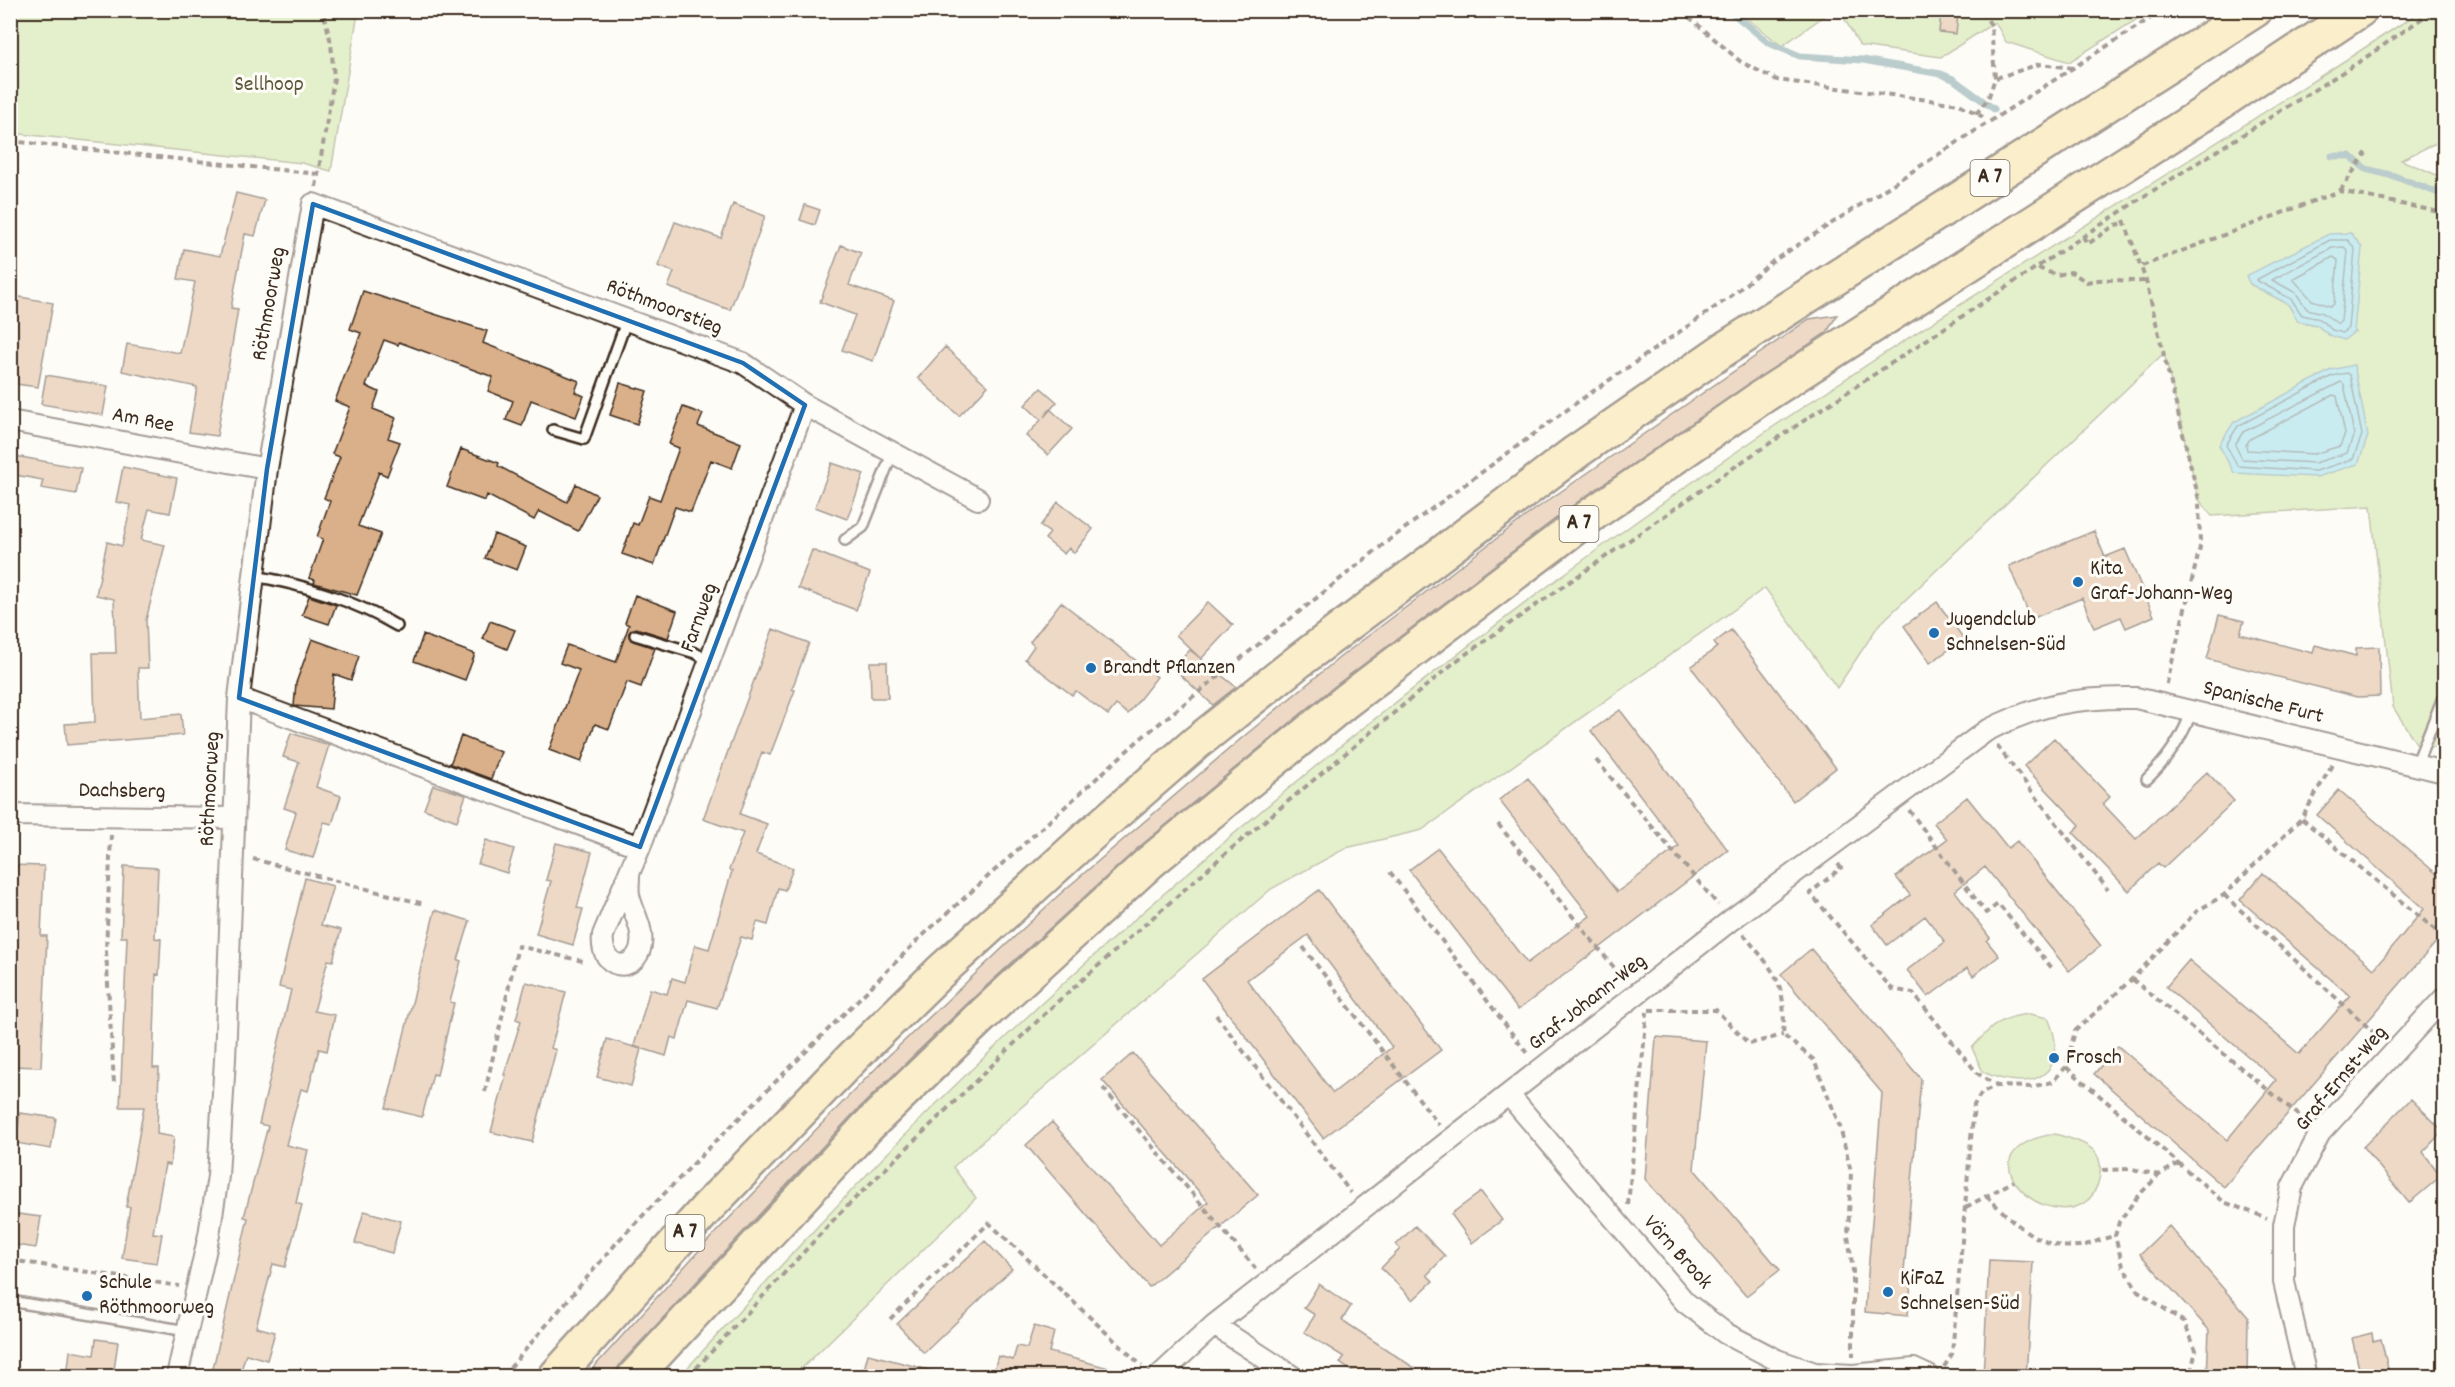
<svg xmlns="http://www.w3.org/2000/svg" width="2455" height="1387" viewBox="0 0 2455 1387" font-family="Dekko,sans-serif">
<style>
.green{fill:#c6e097;stroke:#80855a;stroke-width:1.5;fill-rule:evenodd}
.water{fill:#8bd9e9;stroke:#6b9398;stroke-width:1.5}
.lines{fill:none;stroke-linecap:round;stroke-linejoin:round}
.shore{stroke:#5b706f;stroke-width:1.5}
.stream{stroke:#6b9398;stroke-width:7}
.building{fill:#d9b08a;stroke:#3b2a1e;stroke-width:1.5;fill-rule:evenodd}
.lane-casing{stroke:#3b2a1e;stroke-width:14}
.street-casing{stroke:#3b2a1e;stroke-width:24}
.highway-casing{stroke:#3b2a1e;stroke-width:38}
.path{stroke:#3b2a1e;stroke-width:4;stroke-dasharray:6 4.5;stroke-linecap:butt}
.lane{stroke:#fdfcf7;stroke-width:9}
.street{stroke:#fdfcf7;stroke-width:20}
.highway{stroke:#f9df96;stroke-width:33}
.marked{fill:none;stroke:#1f6fb2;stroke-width:4.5;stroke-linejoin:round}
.poi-dot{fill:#1f6fb2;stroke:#fdfcf7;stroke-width:2}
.labels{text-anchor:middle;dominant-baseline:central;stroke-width:6;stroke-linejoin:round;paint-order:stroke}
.shield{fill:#fdfcf7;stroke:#75695f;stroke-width:1.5}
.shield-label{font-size:21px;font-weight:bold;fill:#3b2a1e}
.park-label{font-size:22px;fill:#5e583c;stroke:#fdfcf7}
.street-label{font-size:22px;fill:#3b2a1e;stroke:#fdfcf7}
.poi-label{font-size:22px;fill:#3b2a1e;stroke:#fdfcf7;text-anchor:start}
</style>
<rect width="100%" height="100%" fill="#fdfcf7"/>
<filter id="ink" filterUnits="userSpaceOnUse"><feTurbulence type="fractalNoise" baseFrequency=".0167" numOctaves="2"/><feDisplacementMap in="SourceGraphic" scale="12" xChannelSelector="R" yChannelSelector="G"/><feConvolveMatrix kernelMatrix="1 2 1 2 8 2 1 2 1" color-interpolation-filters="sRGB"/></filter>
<g filter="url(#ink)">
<!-- green -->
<path class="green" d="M11 10 361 11 358 13 331 171 302 163 11 133Z
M1737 11H1831L1782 46Z
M1840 11H2150L2069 62 2006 42 1995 22 1941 57 1860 46Z
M2421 11H2444V139L2401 160 2444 178V746L2442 749 2416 743 2393 707 2371 506 2212 516 2199 500 2164 353 1878 626 1837 688 1765 588 1422 830 1346 848 1271 889 953 1167 976 1198 794 1376H680C762 1286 845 1195 932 1108 1141 902 1370 715 1608 542 1870 352 2151 189 2421 11ZM2250 284 2354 332 2329 335 2317 325 2298 321 2288 304Z
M2030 1014 2048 1018C2073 1075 2031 1094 1983 1072L1972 1048C1990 1027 2001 1016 2030 1014Z
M2055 1134C2068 1138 2083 1141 2093 1150 2107 1163 2099 1194 2084 1203 2061 1217 2028 1203 2015 1182 1996 1151 2031 1137 2055 1134Z"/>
<!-- water -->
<path class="water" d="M2351 233 2362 247 2354 332 2344 340 2329 335 2317 325 2298 321 2288 304 2250 284 2246 276 2329 234Z
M2354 365 2368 436 2358 464 2317 477 2234 473 2219 445 2234 422 2331 370Z"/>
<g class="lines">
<!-- shore -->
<path class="shore" d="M2330 240H2348L2355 249 2348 328 2343 333 2332 330 2320 319 2302 315 2291 299 2256 280Z
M2332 248 2344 247 2348 251 2341 321 2338 324 2323 313 2307 309 2296 293 2272 280Z
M2333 257 2338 260 2334 304 2330 306 2312 300 2293 279Z
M2347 373 2350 375 2362 435 2353 459 2316 471 2238 466 2226 445 2238 426 2332 376Z
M2341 382 2344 384 2354 434 2347 453 2315 463 2242 459 2235 445 2243 432Z
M2333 395 2337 396 2345 434 2340 446 2314 454 2247 450 2246 445 2250 439Z"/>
<!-- stream -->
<path class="stream" d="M1729 10 1769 43 1800 56 1863 60 1941 74 1953 79 1994 109
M2332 156H2350L2366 169 2394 176 2444 195"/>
</g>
<!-- building -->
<path class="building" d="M1941 13 1958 14 1956 34 1939 32Z
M236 193 265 200 255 236 245 234 231 308 238 309 217 436 189 432 197 387 122 371 127 344 180 353 195 282 178 279 184 249 220 256Z
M733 204 765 216 730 310 668 287 674 272 658 266 675 222 721 238Z
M805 205 820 210 815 225 800 220Z
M841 245 861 253 849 285 894 301 873 361 842 350 855 315 820 302Z
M363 291 487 331 483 343 579 381 575 392 584 396 576 417 531 400 522 426 506 420 513 401 488 391 493 377 399 342 398 345 384 340 366 386 379 392 373 409 396 418 388 438 400 442 387 476 379 472 358 526 381 534 357 595 314 583 315 580 309 578 323 539 317 537 330 501 324 498 340 457 332 454 350 407 335 401 361 333 350 329Z
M15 296 53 303 38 387 16 384 18 375 10 373V319Z
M1837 315 1827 332 1583 498 1335 686 1138 848 971 1000 853 1114 621 1363 612 1377H585L713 1235 885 1059 1061 893 1243 737 1339 658 1530 513 1809 319Z
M945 347 988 386 959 416 918 378Z
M46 375 108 386 103 415 41 404Z
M620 383 647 391 637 424 610 415Z
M1041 388 1057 402 1044 417 1050 409 1072 429 1048 455 1026 436 1041 420 1025 405Z
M683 407 703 414 698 426 741 443 732 468 711 460 691 512 675 507 654 565 622 554 633 523 638 525 649 496 660 500 679 448 669 444Z
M461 449 499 463 498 466 567 502 576 484 597 495 578 531 539 511 534 520 487 495 485 501 447 487Z
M10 455 81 468 76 494 41 488 43 480 10 474Z
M832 463 864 474 847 519 815 507Z
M123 467 177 478 170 513 149 509 141 540 165 545 146 620 148 668H138L140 718 181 714 183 735 67 745 65 724 95 722 93 653H116L114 599 96 595 107 542 122 546 131 505 116 502Z
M1058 502 1093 529 1074 553 1069 548 1064 554 1045 539 1050 533 1040 526Z
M2094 531 2105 557 2125 549 2154 616 2126 628 2121 617 2094 628 2082 598 2031 619 2009 566Z
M494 534 526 547 517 570 485 558Z
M812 550 870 573 856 610 798 588Z
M635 595 677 611 668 638 636 628 629 633 633 641 655 648 641 687 627 682 609 729 595 724 581 762 549 750 579 670 560 663 567 645 616 662 629 625 625 623Z
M309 596 336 605 329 624 302 615Z
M1061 602 1157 677 1128 714 1116 705 1108 715 1076 691 1072 695 1025 659 1034 646 1030 642Z
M1208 602 1233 625 1201 659 1176 635Z
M1937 602 1964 639 1930 663 1904 626Z
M2219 615 2244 621 2240 634 2313 653 2315 645 2356 656V648L2379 647 2380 696 2357 697 2207 659Z
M490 621 515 630 507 649 483 639Z
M773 629 809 643 792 689 795 690 770 755 762 752 740 814 767 824 756 854 793 868 785 890 778 888 768 925 757 922 752 940 741 937 717 1008 688 1000 677 1039 671 1037 666 1056 634 1046 650 989 667 994 672 978 685 982 695 945 709 949 732 871 729 870 743 833 703 819Z
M1731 630 1836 768 1793 801 1691 667 1717 647 1714 643Z
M423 635 475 654 465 680 414 661Z
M312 639 359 656 351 680 334 674 331 709 294 706 296 683Z
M1190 650 1236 687 1213 705 1173 668Z
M870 662H887L888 698H871Z
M1620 710 1728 850 1518 1010 1409 870 1438 848 1527 963 1590 916 1499 800 1528 778 1617 892 1647 870 1679 846 1591 731Z
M291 733 329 745 316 787 341 796 332 824 324 822 313 858 285 850 296 812 284 808 299 762 283 757Z
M461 736 501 752 491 779 450 764Z
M2054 738 2110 797 2103 804 2136 839 2207 772 2234 801 2163 868 2158 863 2129 891 2073 832 2080 825 2024 766Z
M433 785 466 795 457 821 424 809Z
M2339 790 2445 881V932L2224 1187 2094 1074 2118 1046 2227 1140 2276 1080 2166 987 2189 960 2299 1054 2350 996 2240 900 2263 873 2374 969 2424 909 2317 815Z
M1967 797 2008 848 2017 841 2101 946 2069 971 1985 867 1955 891 1990 938 1987 941 1999 956 1973 976 1967 968 1928 997 1907 970 1945 942 1925 916 1887 945 1872 925 1910 895 1896 877 1947 839 1934 823Z
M486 840 514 849 507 873 478 864Z
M556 843 592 852 577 908 583 909 573 945 536 934 551 881 546 880Z
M11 865 44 866 41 936H47L41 1067 10 1066 14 935H10Z
M124 866 158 868 155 938 161 939 159 975 156 974 153 1068H159L157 1134 174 1137 170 1165 165 1164 153 1233 162 1234 157 1263 122 1258 130 1207H126L144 1107H120L127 937H121Z
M305 878 333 886 321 925 341 930 333 961 328 960 314 1011 335 1015 327 1051 319 1049 308 1091 301 1089 286 1145 308 1150 296 1203 302 1205 285 1267 273 1264 256 1327 275 1332 267 1360 246 1354 239 1377H211L248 1218 244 1217 268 1126 259 1124 291 990 279 987Z
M1319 890 1441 1050 1323 1138 1202 979ZM1308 935 1392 1047 1333 1093 1247 980Z
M435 910 470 921 458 960 461 961 450 1002 454 1003 437 1075 433 1074 422 1117 386 1108Z
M1811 949 1921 1079 1904 1272H1912L1908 1316 1865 1312 1882 1093 1781 974Z
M526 982 566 992 551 1048 556 1050 532 1142 491 1132 506 1075H504L521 1021 516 1019Z
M1656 1037 1706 1041 1694 1169 1780 1270 1746 1296 1645 1179Z
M607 1039 641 1049 631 1086 597 1077Z
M1133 1053 1258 1195 1149 1287 1026 1145 1052 1122 1159 1245 1208 1202 1102 1080Z
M2411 1099 2443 1131 2423 1152 2441 1176 2409 1203 2363 1147Z
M20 1113 56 1118 51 1149 16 1143Z
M1481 1192 1502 1220 1472 1243 1451 1214Z
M364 1211 401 1221 392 1253 355 1243Z
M10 1213 41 1217 36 1248 10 1244Z
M1415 1226 1445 1256 1427 1275 1433 1281 1413 1300 1381 1268 1400 1249 1396 1245Z
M2169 1226 2248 1317 2247 1377H2207L2209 1330 2140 1254Z
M985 1241 1012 1269 924 1353 897 1324Z
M1989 1260 2033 1262 2026 1377H1983Z
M1319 1284 1351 1306 1342 1320 1428 1377H1360L1340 1363 1344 1357 1304 1332 1315 1315 1304 1308Z
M1034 1326 1054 1332 1049 1352 1120 1371 1119 1377H1033L1017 1372 1015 1377H992L998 1356 1013 1360 1017 1346 1027 1348Z
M2372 1333 2373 1341 2381 1339 2390 1377H2361L2352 1338Z
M96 1339 118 1342 113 1377H67L70 1351 94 1355Z
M868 1354 933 1371 932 1377H862Z"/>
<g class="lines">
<!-- lane casing -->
<g class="lane-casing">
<path id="lane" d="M553 430 584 439 627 319
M845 540 863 527 892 454
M254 576C302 584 355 601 397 626
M635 635 695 653 710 661
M2416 765 2444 695
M2147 779C2168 759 2183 737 2192 710
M10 1301 187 1331"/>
</g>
<!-- street casing -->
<g class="street-casing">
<path id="street" d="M10 421 267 469
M239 698 640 847
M10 815 233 818
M629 876C629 882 628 889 629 895 632 911 644 928 641 945 636 974 599 971 603 935L640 847 805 405
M1509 1095 1685 1302 1725 1333 1777 1360 1815 1373 1853 1375 1914 1369 1929 1376
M1214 1325 1292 1376
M177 1376 209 1235 218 1176 225 1059 239 698 267 469 313 204 743 363 805 405 978 499
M1159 1376 1214 1325 1731 920 1986 731C2039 704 2076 697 2136 698L2444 772
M2306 1376 2284 1282V1225L2292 1187 2320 1133 2444 998"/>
</g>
<!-- highway casing -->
<g class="highway-casing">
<path id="highway" d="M556 1376 708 1207 854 1056 940 972 1088 837 1196 743 1299 661 1576 452 1726 348 2255 10
M635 1376 867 1127 984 1014 1150 862 1346 701 1594 513 1760 398 2197 118 2360 10"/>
</g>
<!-- path -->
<path class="path" d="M1681 10 1741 62 1777 80 1959 104 1983 117
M1996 78 2040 64 2073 68
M1976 114 1988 99 1995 78 1991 25 1981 10
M10 141 318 174
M316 187 334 78 331 43 323 10
M2340 191 2366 153
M2124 220 2146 281 2199 500 2200 547 2166 687
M2083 237 2088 244 2115 225 2125 223
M2142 266 2340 191 2444 213
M2038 268 2056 275 2071 272 2087 282C2106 277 2125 282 2146 281
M1997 746 2108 890
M1596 760 1718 905
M1909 810 1986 913 1998 904 2052 968
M2302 819 2444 937
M1498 824 1624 980
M111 835 106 951 114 1083
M253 859 424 904
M1838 864 1841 868 1810 893 1892 989 1913 993 1977 1073 1996 1085
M1390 872 1529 1056
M2224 895 2381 1039
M1743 934C1775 972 1787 983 1783 1035L1814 1060 1840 1127 1851 1172 1848 1235 1853 1271V1356
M1303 947 1439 1125
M2132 979 2306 1121
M1649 1010H1716L1749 1044 1783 1035
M1216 1015 1351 1193
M2066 1067 2224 1202 2267 1218
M1103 1088 1256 1269
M485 1092 518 946 587 962
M2179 1163 2159 1175 2137 1197 2119 1222 2115 1236 2123 1266 2138 1291 2184 1322 2196 1350 2190 1376
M2102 1170 2132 1169 2159 1175
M1986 1196C2012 1220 2040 1251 2078 1246 2091 1245 2102 1238 2115 1236
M1628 1205 1647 1012
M1966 1207 2014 1181
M2435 1249 2444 1256
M10 1260 179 1286
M890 1319 989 1223 1142 1366
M1944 1367 1952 1354 1974 1105 1982 1092 1996 1086 2031 1087 2052 1082 2066 1067 2075 1031 2132 979 2197 911 2224 895 2302 818 2333 763
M503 1376 619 1240 702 1155 920 938 1140 739 1389 540 1579 401 1730 297 1773 261 2163 10
M689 1376 839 1214 1055 1004 1219 859 1456 661 1746 459 2146 195 2362 60 2434 10"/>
<!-- lane -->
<use href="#lane" class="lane"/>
<!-- street -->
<use href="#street" class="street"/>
<!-- highway -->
<use href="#highway" class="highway"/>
</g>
</g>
<!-- marked area -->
<path d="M0 0H2455V1387H0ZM313 204 743 363 805 405 640 847 239 698 267 469Z" fill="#fdfcf7" fill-opacity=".55" fill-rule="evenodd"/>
<path class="marked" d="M313 204 743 363 805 405 640 847 239 698 267 469Z"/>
<!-- markers -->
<g class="poi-dot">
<circle cx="2078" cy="582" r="6"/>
<circle cx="1934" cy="633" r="6"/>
<circle cx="1091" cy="668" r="6"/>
<circle cx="2054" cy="1058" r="6"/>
<circle cx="1888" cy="1292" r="6"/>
<circle cx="87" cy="1296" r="6"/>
</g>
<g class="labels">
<!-- shield labels -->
<g class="shield">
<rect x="1970.5" y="160" width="39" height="36" rx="4.5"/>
<rect x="1559.5" y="506" width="39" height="36" rx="4.5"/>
<rect x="665.5" y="1215" width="39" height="36" rx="4.5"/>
</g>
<g class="shield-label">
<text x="1990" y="178">A 7</text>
<text x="1579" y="524">A 7</text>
<text x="685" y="1233">A 7</text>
</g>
<!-- park labels -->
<g class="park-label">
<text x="269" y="85">Sellhoop</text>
</g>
<!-- street labels -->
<g class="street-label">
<text transform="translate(270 304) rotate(-80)">Röthmoorweg</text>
<text transform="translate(664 308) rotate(21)">Röthmoorstieg</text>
<text transform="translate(143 421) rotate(11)">Am Ree</text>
<text transform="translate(700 618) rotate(-70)">Farnweg</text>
<text transform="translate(2263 703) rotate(14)">Spanische Furt</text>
<text transform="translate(211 789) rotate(-87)">Röthmoorweg</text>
<text transform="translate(122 792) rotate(1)">Dachsberg</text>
<text transform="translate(1588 1003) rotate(-38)">Graf-Johann-Weg</text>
<text transform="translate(2342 1079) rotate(-50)">Graf-Ernst-Weg</text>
<text transform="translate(1677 1253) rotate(48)">Vörn Brook</text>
</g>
<!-- poi labels -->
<g class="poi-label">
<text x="2090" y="569">Kita<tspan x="2090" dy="25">Graf-Johann-Weg</tspan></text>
<text x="1946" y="620">Jugendclub<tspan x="1946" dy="25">Schnelsen-Süd</tspan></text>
<text x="1103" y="668">Brandt Pflanzen</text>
<text x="2066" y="1058">Frosch</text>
<text x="1900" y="1279">KiFaZ<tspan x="1900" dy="25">Schnelsen-Süd</tspan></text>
<text x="99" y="1283">Schule<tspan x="99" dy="25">Röthmoorweg</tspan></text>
</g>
</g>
<!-- margin -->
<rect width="2455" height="1387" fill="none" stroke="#fdfcf7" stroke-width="36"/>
<rect x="18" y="18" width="2419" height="1351" fill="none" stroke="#3b2a1e" stroke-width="2" filter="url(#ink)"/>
</svg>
